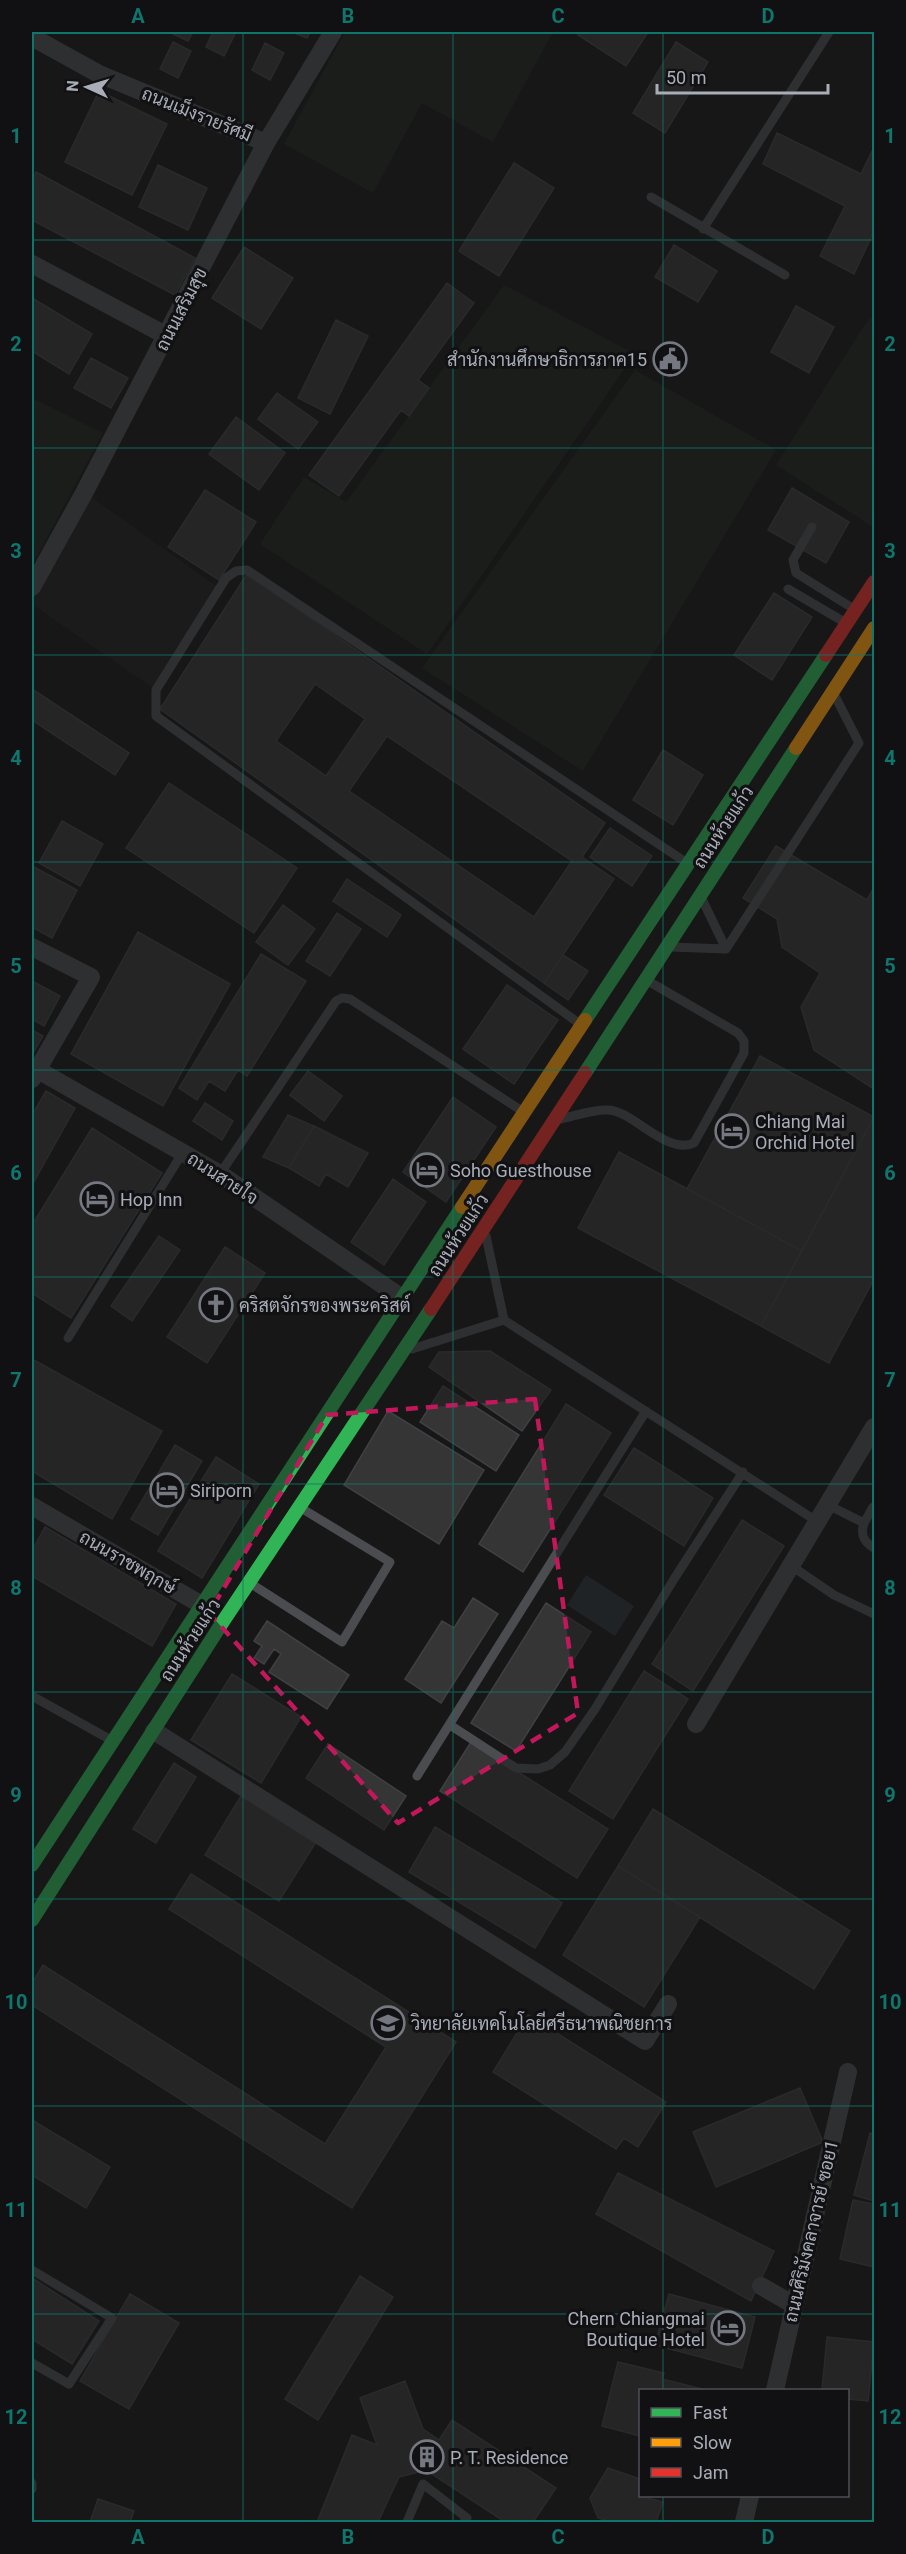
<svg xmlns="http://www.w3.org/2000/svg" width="906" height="2554" viewBox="0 0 906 2554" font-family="Roboto,Sarabun,sans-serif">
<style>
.built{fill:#212123}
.green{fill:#1d241e}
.water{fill:#2a3239}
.building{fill:#353536;stroke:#3f4043;stroke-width:1.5;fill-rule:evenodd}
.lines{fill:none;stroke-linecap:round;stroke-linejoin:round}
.lane{stroke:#4b4c50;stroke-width:9}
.street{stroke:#4b4c50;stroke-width:18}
.fast{stroke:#30b455;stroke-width:14}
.slow{stroke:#ff9f0a;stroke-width:14}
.jam{stroke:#e5322d;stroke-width:14}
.marked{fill:none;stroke:#c2185b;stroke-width:4.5;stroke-dasharray:12 8;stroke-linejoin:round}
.grid{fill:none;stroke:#0f766e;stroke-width:1.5;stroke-opacity:0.55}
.labels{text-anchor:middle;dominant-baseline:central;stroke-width:6;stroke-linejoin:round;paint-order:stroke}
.street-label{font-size:18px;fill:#a8adb8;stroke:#111113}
.poi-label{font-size:18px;fill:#a8adb8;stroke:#111113;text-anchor:start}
.neatline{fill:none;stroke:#0f766e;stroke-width:2}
.grid-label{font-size:20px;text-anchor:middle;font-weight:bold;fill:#0f766e}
</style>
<rect width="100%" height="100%" fill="#171717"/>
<!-- built -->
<path class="built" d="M87 494 220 589 156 690 32 604V589Z"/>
<!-- green -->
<path class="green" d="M345 32H553L493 142 422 103 373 193 284 144Z
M504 285 635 354 427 654 260 544 304 477 346 502Z
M869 318 874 321 873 527 776 465Z
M635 370 776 450 583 771 422 668Z
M32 398 103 433 32 566Z"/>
<!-- water -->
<path class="water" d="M586 1575 634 1606 615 1636 567 1605Z"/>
<!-- building -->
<path class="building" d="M169 32H193L188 41Z
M213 32H236L224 56 206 47Z
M292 32H310L307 38Z
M580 32H648L626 66 578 35Z
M173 42 191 51 178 78 160 69Z
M676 42 708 62 665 133 633 113Z
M265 43 284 53 270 80 252 70Z
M99 91 167 124 132 195 65 162Z
M777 133 861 174 874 147V231L854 274 820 256 845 206 763 164Z
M514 163 554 188 499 276 459 251Z
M158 165 207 188 188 230 139 207Z
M36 172 195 258 175 295 32 220V181Z
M674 245 717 271 698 302 655 277Z
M244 247 293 278 261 329 212 298Z
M447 283 474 303 418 380 429 388 409 416 401 410 339 496 309 475Z
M32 298 92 334 69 374 32 351Z
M796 306 834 327 809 373 771 352Z
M336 320 368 336 330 414 298 398Z
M91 358 128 378 111 408 74 388Z
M277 393 318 422 298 449 258 419Z
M236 417 285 453 259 490 209 454Z
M792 488 849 522 826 563 768 530Z
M205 490 256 522 219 580 168 547Z
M247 574 605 823 582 857 614 879 544 983 160 709ZM315 684 365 719 326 776 276 741ZM387 736 572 861 534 917 349 791Z
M774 593 812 617 772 680 734 655Z
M32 689 129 753 115 775 32 720Z
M663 750 703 775 673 825 633 800Z
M169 783 297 868 254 933 126 848Z
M62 821 103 844 80 886 39 863Z
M610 828 652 856 632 886 590 857Z
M776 846 867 900 874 887V1089L814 1050 801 1007 820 973 782 947 777 919 743 898Z
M32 866 77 890 52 938 32 927Z
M347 879 401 915 387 937 333 901Z
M283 905 315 929 288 965 256 942Z
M337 913 361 929 330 976 306 961Z
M138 932 230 984 163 1106 71 1054Z
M261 954 306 981 247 1076 238 1070 225 1091 209 1081 197 1100 179 1088Z
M563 955 588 971 568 1000 544 983Z
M32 981 60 996 44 1026 32 1019Z
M507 985 558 1020 514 1084 463 1049Z
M32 1030 43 1036 32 1055Z
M760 1056 874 1117 802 1251 687 1189Z
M308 1071 342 1096 324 1121 290 1095Z
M46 1091 75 1108 32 1185V1115Z
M453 1097 496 1127 446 1202 403 1172Z
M205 1103 233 1121 222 1140 193 1121Z
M288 1115 314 1126 289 1168 263 1157Z
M874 1117V1279L829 1363 761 1326Z
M314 1126 368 1153 348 1187 326 1174 319 1186 289 1168Z
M92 1128 162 1173 71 1318 32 1293V1225Z
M619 1152 802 1251 761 1326 578 1228Z
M393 1179 426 1202 384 1265 351 1242Z
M159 1236 180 1250 132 1321 111 1306Z
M225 1247 265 1273 207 1363 167 1337Z
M490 1351 551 1390 522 1431 429 1367 439 1352Z
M32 1359 162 1431 112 1519 32 1471Z
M443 1386 519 1435 496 1471 420 1422Z
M566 1404 611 1433 523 1572 479 1544Z
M388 1411 484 1470 439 1544 344 1485Z
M175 1445 202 1461 158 1535 131 1519Z
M634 1448 713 1498 684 1546 604 1495Z
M216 1457 259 1484 202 1578 158 1551Z
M742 1520 784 1546 693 1691 652 1664Z
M45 1527 176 1604 152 1646 32 1576V1551Z
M473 1598 498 1614 441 1703 405 1679 442 1621 454 1628Z
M546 1603 591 1632 516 1751 471 1723Z
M267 1621 349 1675 327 1709 269 1672 281 1654 274 1649 264 1664 254 1658 262 1646 254 1641Z
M644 1671 688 1699 613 1819 569 1791Z
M232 1674 301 1717 261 1783 191 1740Z
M471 1742 608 1829 577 1878 440 1791Z
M328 1744 406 1796 384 1830 306 1778Z
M174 1763 196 1777 156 1843 133 1829Z
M241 1796 316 1842 279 1901 205 1855Z
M653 1809 850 1931 814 1989 618 1866Z
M435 1827 562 1903 535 1948 409 1872Z
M618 1866 700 1917 644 2007 563 1955Z
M191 1874 456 2042 352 2208 32 2005V1983L43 1965 325 2144 386 2047 169 1909Z
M528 2015 666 2102 638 2147 624 2138 616 2149 493 2072Z
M800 2088 823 2142 716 2187 693 2132Z
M32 2120 110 2167 86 2208 32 2175Z
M870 2133 874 2135V2201L854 2195Z
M618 2173 774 2251 751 2301 596 2214Z
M853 2200 874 2204V2267L840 2259Z
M360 2276 393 2297 318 2420 285 2399Z
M32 2278 99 2321 72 2364 32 2339Z
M130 2294 179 2323 129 2409 80 2381Z
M669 2294 755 2317 742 2368 655 2345Z
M827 2337 874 2342 868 2401 848 2399V2390H822Z
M618 2362 664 2373 662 2379 706 2390H640V2436L602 2426Z
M405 2381 423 2429 439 2440 452 2420 556 2488 533 2522H505L426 2470 399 2477 378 2522H317L352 2435 377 2445 360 2398Z
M608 2468 640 2479V2496L663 2502 656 2522H612L598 2518 590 2498Z
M98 2499 134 2511 130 2522H90Z"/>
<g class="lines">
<!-- lane -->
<path class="lane" d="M651 197 785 275
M703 229 829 32
M812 527 793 560 796 573 854 609
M788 589 846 623
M703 901 726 949
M671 947 726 949 859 743 834 694
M580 1024 156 716V690L226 578 236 571 247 570 687 863
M561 1119C575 1116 593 1109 608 1110 632 1110 667 1156 694 1143L744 1053V1041L738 1033 648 981
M220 1174 336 1001 342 998 350 999 522 1111
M486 1236 504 1320 818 1522
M68 1338 183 1152
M412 1349 504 1320
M828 1505 864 1523C860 1535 864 1542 874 1548
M864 1523 873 1507 874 1508
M793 1567 834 1595 874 1614
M250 1583 342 1642 390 1562 301 1508
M32 1696 111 1740
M450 1725 516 1768 538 1769 550 1765 565 1752 595 1709 674 1579 743 1472
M417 1776 646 1411
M32 2270 112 2318 69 2384 32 2363
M32 2483V2489
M407 2522 423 2484 467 2518 464 2522"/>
<!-- street -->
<path class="street" d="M32 37 99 74 266 143
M32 264 167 336
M32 587 84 493 266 143 333 32
M32 947 91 977 32 1079
M38 1070 220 1174 402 1298
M32 1506 200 1604
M696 1724 874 1427
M154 1731 645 2041 668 2004
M761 2286 794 2305
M775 2390 848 2072
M744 2522 750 2496"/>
<!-- fast -->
<path class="fast" d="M585 1020 826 655
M585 1073 796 748
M32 1865 462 1207
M32 1920 224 1620 431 1309"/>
<!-- slow -->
<path class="slow" d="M796 748 874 628
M462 1207 585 1020"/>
<!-- jam -->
<path class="jam" d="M826 655 874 582
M431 1309 585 1073"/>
</g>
<!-- marked area -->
<path d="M0 0H906V2554H0ZM535 1399 578 1713 398 1823 209 1613 327 1415Z" fill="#171717" fill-opacity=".55" fill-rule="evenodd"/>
<path class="marked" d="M535 1399 578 1713 398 1823 209 1613 327 1415Z"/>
<!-- grid -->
<path class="grid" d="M243 32V2522M453 32V2522M663 32V2390M32 240H874M32 448H874M32 655H874M32 862H874M32 1070H874M32 1277H874M32 1484H874M32 1692H874M32 1899H874M32 2106H874M32 2314H874M663 2496V2522"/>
<!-- icons -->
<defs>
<g id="civic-ring" transform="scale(1.725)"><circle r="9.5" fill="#111113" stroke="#757880" stroke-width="1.5"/><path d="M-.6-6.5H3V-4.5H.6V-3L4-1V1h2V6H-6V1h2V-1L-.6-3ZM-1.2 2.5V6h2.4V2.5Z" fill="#757880"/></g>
<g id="hotel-ring" transform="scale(1.725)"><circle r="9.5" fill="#111113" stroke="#757880" stroke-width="1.5"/><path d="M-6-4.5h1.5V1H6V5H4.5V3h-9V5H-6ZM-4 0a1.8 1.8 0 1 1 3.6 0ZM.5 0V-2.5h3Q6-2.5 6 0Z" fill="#757880"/></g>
<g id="church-ring" transform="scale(1.725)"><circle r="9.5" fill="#111113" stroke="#757880" stroke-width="1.5"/><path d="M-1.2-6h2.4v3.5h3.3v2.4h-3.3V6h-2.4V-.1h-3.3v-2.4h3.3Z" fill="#757880"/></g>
<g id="university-ring" transform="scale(1.725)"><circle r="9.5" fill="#111113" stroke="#757880" stroke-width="1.5"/><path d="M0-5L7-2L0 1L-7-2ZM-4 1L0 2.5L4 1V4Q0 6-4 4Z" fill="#757880"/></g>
<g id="building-ring" transform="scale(1.725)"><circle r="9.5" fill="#111113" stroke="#757880" stroke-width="1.5"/><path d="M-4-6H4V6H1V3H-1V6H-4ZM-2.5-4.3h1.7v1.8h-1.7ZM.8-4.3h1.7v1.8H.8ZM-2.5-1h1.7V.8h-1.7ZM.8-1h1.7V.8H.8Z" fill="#757880"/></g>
</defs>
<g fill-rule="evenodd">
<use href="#civic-ring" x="670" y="359"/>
<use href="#hotel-ring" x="732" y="1131"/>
<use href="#hotel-ring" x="427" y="1170"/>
<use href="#hotel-ring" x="97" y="1199"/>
<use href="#church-ring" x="216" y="1305"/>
<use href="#hotel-ring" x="167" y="1490"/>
<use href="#university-ring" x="388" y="2023"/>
<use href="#hotel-ring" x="728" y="2328"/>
<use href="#building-ring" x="427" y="2457"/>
</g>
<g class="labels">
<!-- street labels -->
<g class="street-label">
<text transform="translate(197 114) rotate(22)">ถนนเม็งรายรัศมี</text>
<text transform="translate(181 309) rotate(-63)">ถนนเสริมสุข</text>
<text transform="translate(723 827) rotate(-57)">ถนนห้วยแก้ว</text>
<text transform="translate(223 1178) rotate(33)">ถนนสายใจ</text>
<text transform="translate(458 1235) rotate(-57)">ถนนห้วยแก้ว</text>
<text transform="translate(128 1562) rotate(30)">ถนนราชพฤกษ์</text>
<text transform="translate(190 1640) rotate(-57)">ถนนห้วยแก้ว</text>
<text transform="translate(811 2231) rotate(-77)">ถนนศิริมังคลาจารย์ ซอย1</text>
</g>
<!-- poi labels -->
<g class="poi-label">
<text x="647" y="359" text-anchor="end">สำนักงานศึกษาธิการภาค15</text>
<text x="755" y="1121">Chiang Mai<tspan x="755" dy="21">Orchid Hotel</tspan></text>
<text x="450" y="1170">Soho Guesthouse</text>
<text x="120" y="1199">Hop Inn</text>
<text x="239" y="1305">คริสตจักรของพระคริสต์</text>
<text x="190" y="1490">Siriporn</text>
<text x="411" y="2023">วิทยาลัยเทคโนโลยีศรีธนาพณิชยการ</text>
<text x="705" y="2318" text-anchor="end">Chern Chiangmai<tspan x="705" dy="21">Boutique Hotel</tspan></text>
<text x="450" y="2457">P. T. Residence</text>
</g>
</g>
<!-- border -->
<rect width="906" height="2554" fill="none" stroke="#111113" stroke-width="66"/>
<!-- legend -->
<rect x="639" y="2389" width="210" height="108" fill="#111113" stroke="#4d4f55" stroke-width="1.5"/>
<rect x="651" y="2408" width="30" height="9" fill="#30b455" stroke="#4d4f55" stroke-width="1.5"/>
<text x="693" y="2419" font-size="18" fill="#a8adb8">Fast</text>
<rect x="651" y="2438" width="30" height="9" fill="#ff9f0a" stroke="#4d4f55" stroke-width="1.5"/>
<text x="693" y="2449" font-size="18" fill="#a8adb8">Slow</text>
<rect x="651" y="2468" width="30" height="9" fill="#e5322d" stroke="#4d4f55" stroke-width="1.5"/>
<text x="693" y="2479" font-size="18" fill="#a8adb8">Jam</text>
<!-- north arrow -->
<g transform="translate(87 87) rotate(274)" stroke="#111113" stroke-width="4.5" paint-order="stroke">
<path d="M0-4.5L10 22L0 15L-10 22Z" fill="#a8adb8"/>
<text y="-9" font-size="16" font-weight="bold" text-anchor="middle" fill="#a8adb8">N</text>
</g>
<!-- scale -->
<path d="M657 84v9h171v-9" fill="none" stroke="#a8adb8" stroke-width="3"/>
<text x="666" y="84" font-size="18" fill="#a8adb8" stroke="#111113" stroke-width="4.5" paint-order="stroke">50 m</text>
<rect x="33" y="33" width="840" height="2488" class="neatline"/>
<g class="grid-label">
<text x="138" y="23">A</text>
<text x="348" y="23">B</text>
<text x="558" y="23">C</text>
<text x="768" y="23">D</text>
<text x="16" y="143">1</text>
<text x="890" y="143">1</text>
<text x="16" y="351">2</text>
<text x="890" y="351">2</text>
<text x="16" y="558">3</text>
<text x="890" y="558">3</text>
<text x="16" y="765">4</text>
<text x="890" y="765">4</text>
<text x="16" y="973">5</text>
<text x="890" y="973">5</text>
<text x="16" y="1180">6</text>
<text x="890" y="1180">6</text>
<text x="16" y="1387">7</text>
<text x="890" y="1387">7</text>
<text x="16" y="1595">8</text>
<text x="890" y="1595">8</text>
<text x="16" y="1802">9</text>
<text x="890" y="1802">9</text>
<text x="16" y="2009">10</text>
<text x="890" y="2009">10</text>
<text x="16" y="2217">11</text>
<text x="890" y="2217">11</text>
<text x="16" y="2424">12</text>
<text x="890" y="2424">12</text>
<text x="138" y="2544">A</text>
<text x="348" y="2544">B</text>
<text x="558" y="2544">C</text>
<text x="768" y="2544">D</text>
</g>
</svg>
